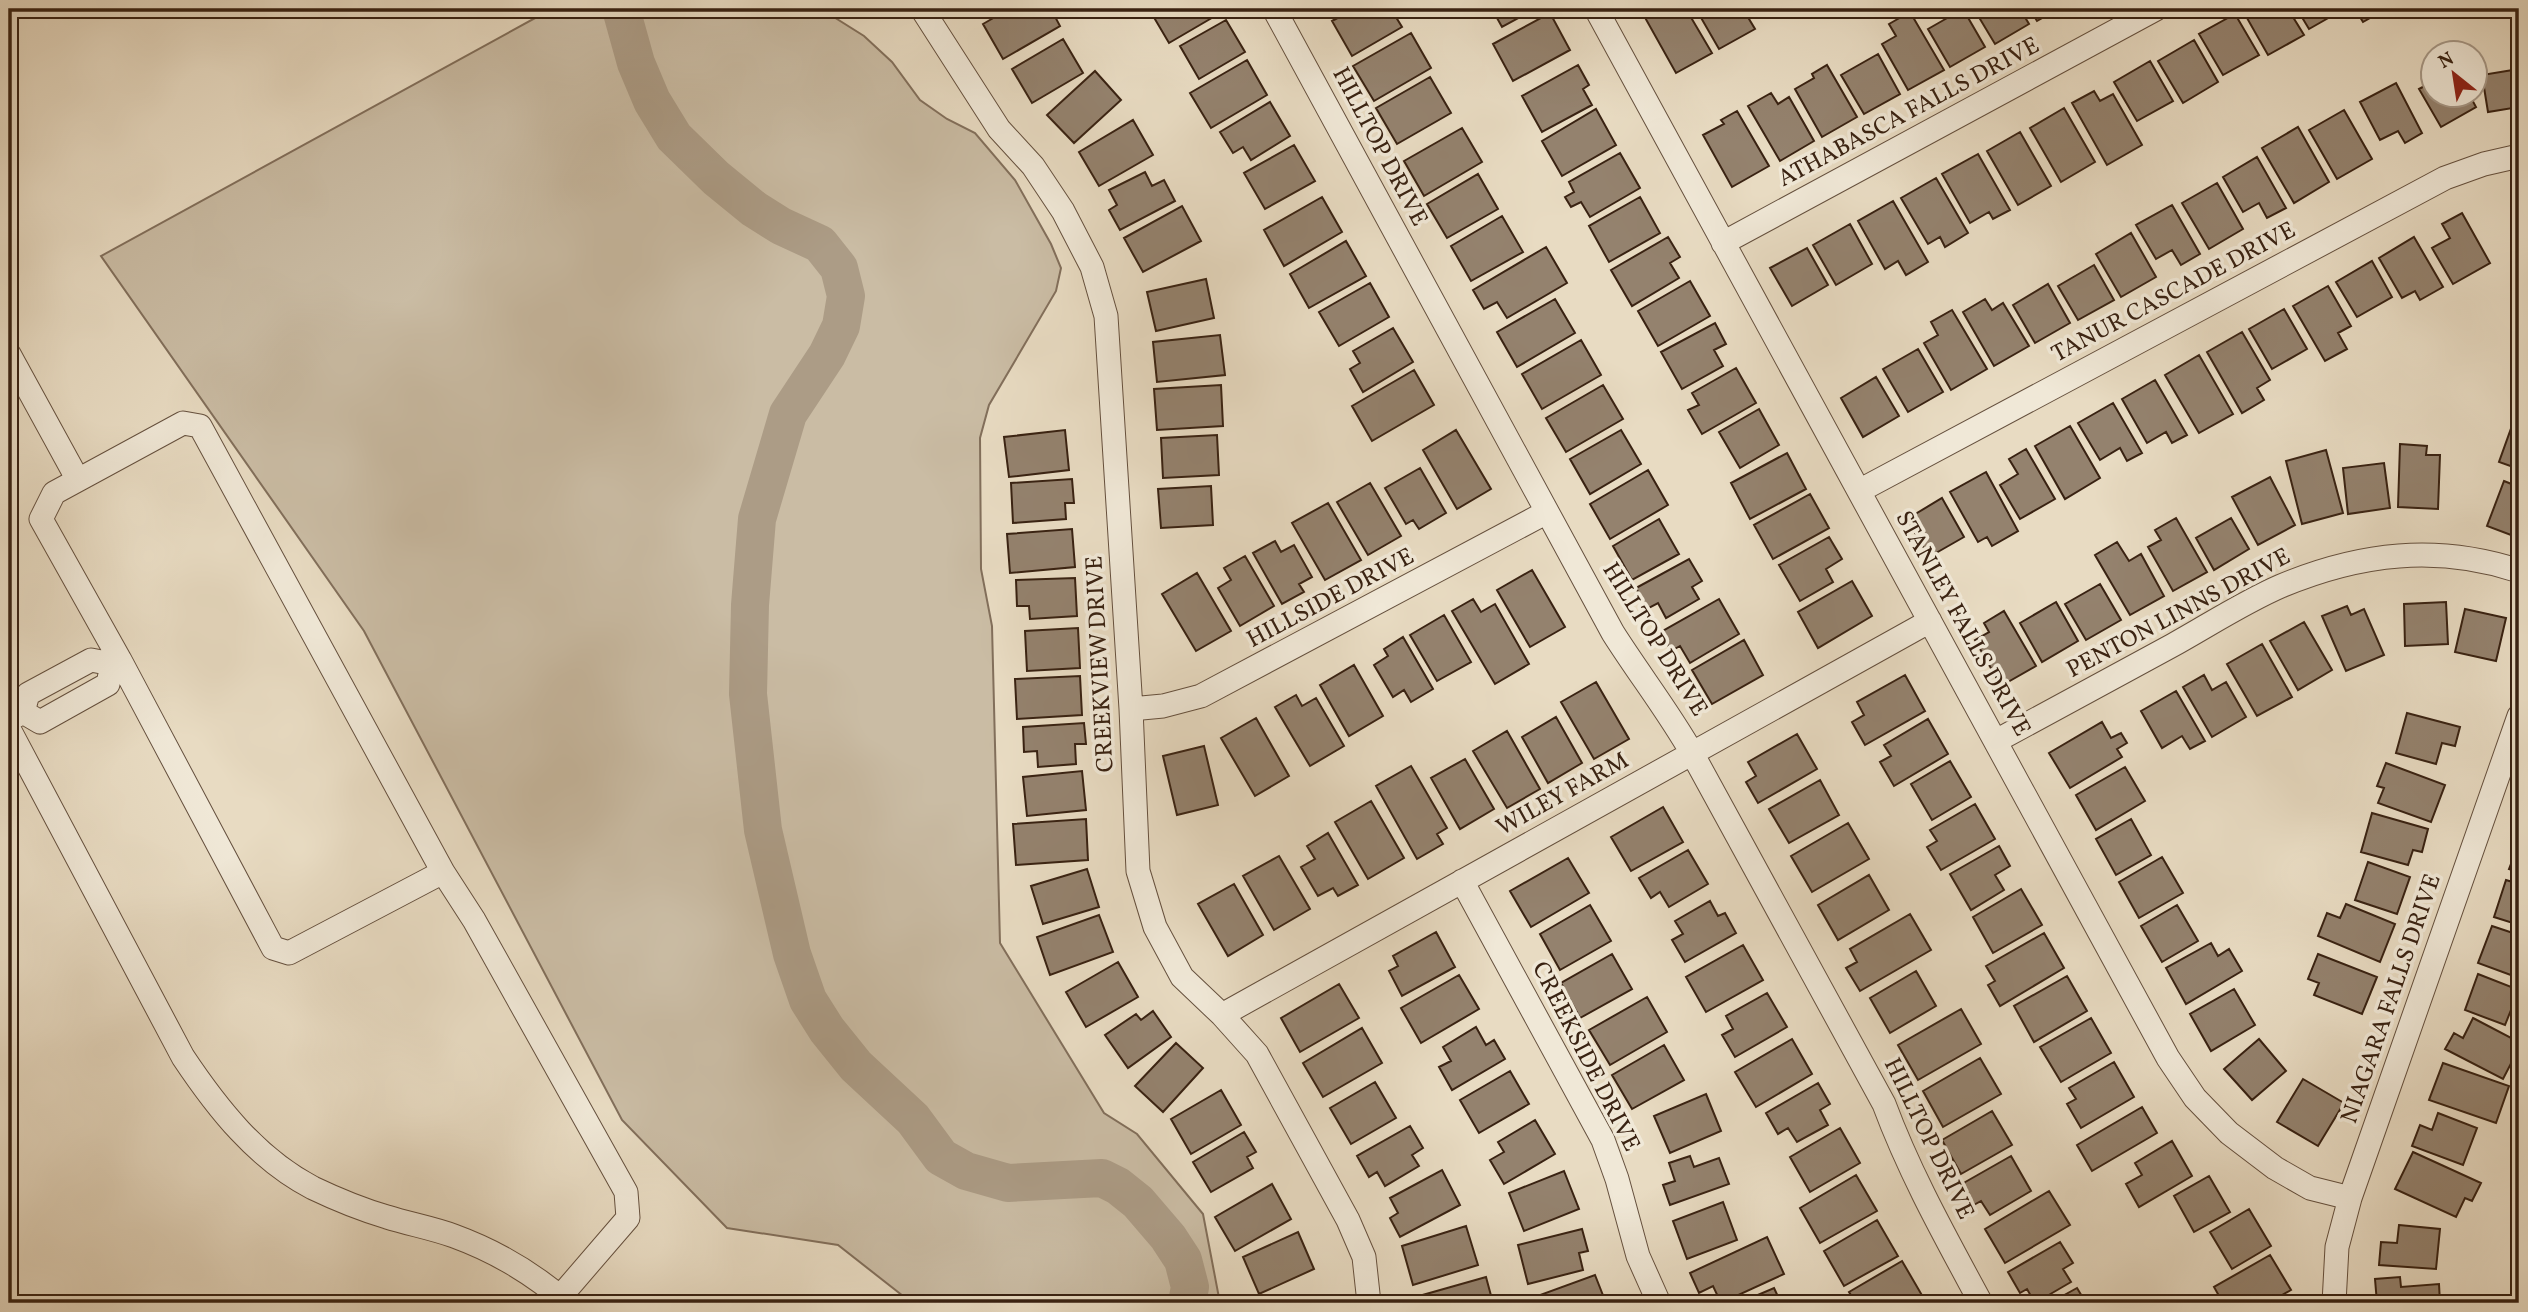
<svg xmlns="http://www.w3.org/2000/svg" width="2528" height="1312" viewBox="0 0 2528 1312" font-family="Vollkorn,serif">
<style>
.green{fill:#cabca4;stroke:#826f5b;stroke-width:2}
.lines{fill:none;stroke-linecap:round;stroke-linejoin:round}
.river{stroke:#ac9c86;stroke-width:38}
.building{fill:#94826e;stroke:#392212;stroke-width:2}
.minor-casing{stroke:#65503e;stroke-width:25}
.minor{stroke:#f0e8d7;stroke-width:23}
.labels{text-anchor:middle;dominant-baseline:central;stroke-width:7;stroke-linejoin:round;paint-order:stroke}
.street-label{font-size:24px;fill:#392212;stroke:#f0e8d7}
</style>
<rect width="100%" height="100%" fill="#e8dbc2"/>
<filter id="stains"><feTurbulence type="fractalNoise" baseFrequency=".00286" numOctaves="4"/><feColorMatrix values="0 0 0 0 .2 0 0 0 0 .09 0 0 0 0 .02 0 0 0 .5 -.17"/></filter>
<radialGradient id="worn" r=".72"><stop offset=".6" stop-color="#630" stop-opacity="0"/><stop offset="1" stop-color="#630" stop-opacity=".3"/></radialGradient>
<!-- green -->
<path class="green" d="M539 9H821L864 36 892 62 920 100 947 119 975 133 1015 180 1051 244 1061 268 1056 291 989 405 980 438 981 569 992 626 1000 943 1104 1113 1137 1134 1203 1214 1220 1303H912L838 1245 727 1228 622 1120 364 631 101 256 537 17Z"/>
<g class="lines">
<!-- river -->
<path class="river" d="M621 9 636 63 652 101 674 137 716 178 754 209 781 226 820 244 839 268 846 296 841 326 827 355 788 414 757 519 750 605 748 694 763 830 792 954 808 1000 827 1030 856 1066 913 1119 941 1157 966 1171 1008 1183 1102 1178 1118 1186 1138 1202 1168 1237 1183 1260 1190 1287 1187 1303"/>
</g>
<!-- building -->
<path class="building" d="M1009 9H1051L1060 26 1003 59 983 24Z
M1149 9H1220L1222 12 1169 43Z
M1354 9H1391L1402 27 1352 56 1332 21Z
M1492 9H1535L1502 27Z
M1653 9H1686L1712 53 1676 73 1643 14Z
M1696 9H1743L1755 29 1719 49Z
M1963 9 1985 47 1950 67 1928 29Z
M1974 9H2020L2029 24 1995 44Z
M2030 9H2058L2037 21Z
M2247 9H2288L2304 35 2268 55 2243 11Z
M2297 9H2344L2309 29Z
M2355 9H2386L2363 22Z
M1910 12 1944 70 1908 90 1882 44 1896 36 1889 24Z
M1550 13 1570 50 1513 81 1493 44Z
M2235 14 2259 55 2223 75 2199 34Z
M1226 20 1245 52 1199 79 1180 46Z
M1411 33 1431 68 1374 101 1353 66Z
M1063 39 1083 73 1032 103 1012 69Z
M2194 40 2218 82 2183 103 2158 61Z
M1878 54 1900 94 1864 114 1841 75Z
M1247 60 1267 95 1211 128 1190 93Z
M2150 61 2173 101 2137 121 2114 82Z
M1578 65 1589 85 1583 89 1592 105 1542 132 1522 96Z
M1827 65 1857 117 1822 137 1795 89 1814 78 1812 74Z
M2519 69V107L2488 112 2482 75Z
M1095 71 1121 100 1074 143 1047 115Z
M1430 77 1451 113 1397 144 1376 108Z
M2434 81V94H2469L2476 107 2441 127 2419 89Z
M2396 83 2422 133 2405 143 2398 131 2380 140 2360 102Z
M2094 91 2100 101 2113 94 2142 145 2107 165 2072 103Z
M1771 93 1778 104 1789 97 1814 141 1780 161 1748 106Z
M1270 102 1290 136 1251 160 1243 147 1233 153 1220 132Z
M2064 108 2095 162 2061 182 2030 128Z
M1596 109 1616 145 1562 176 1542 141Z
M2344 110 2372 159 2337 179 2309 130Z
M1737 111 1769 166 1732 187 1703 135 1724 124 1721 120Z
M1133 120 1153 155 1099 186 1079 152Z
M2298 127 2329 182 2294 203 2262 148Z
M1462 128 1482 162 1424 196 1404 161Z
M2020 132 2051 186 2018 205 1987 151Z
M1294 145 1315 181 1265 209 1244 173Z
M1620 153 1640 188 1590 217 1581 202 1571 207 1565 197 1574 192 1569 182Z
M1978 154 2010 210 1993 219 1989 212 1970 223 1942 174Z
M2257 157 2286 208 2267 218 2259 203 2243 212 2223 177Z
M1145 172 1152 186 1164 180 1175 201 1120 230 1109 210 1117 205 1109 190Z
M1478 174 1498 209 1447 238 1427 204Z
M1936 178 1968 233 1945 247 1940 237 1928 244 1901 198Z
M2217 183 2243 229 2209 249 2182 203Z
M1322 197 1342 232 1284 266 1264 230Z
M1640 197 1660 233 1609 262 1589 226Z
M1893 201 1928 262 1906 275 1898 261 1885 269 1858 221Z
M2172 205 2200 254 2181 265 2172 250 2156 259 2136 225Z
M1182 206 1201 241 1143 272 1124 238Z
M2462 213 2490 263 2453 284 2432 248 2450 238 2442 224Z
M1502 216 1523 252 1471 281 1451 246Z
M1850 224 1872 264 1836 285 1813 245Z
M2131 233 2156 277 2121 297 2096 254Z
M1668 237 1680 257 1670 263 1679 278 1632 306 1611 270Z
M2414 237 2443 287 2420 300 2415 291 2402 298 2379 258Z
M1346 241 1366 276 1309 308 1290 274Z
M1546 247 1567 283 1507 318 1497 302 1484 309 1473 290Z
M1807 248 1828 285 1792 306 1770 268Z
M2372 261 2392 297 2357 317 2336 282Z
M2094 265 2114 300 2078 320 2058 286Z
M1206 279 1214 318 1156 331 1147 292Z
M1690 281 1710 316 1658 346 1638 311Z
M1370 283 1389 317 1339 346 1319 312Z
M2048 284 2070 323 2035 343 2013 305Z
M2328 286 2351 326 2338 333 2347 349 2325 361 2293 306Z
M1555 299 1575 333 1517 367 1497 332Z
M1985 299 1992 310 2003 303 2029 346 1994 366 1963 312Z
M2284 309 2307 349 2272 369 2249 329Z
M1952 310 1987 369 1951 390 1924 343 1938 335 1931 322Z
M1715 323 1726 344 1714 350 1723 366 1682 389 1661 352Z
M1393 328 1413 362 1363 392 1350 369 1360 363 1353 351Z
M2242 332 2270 380 2257 388 2264 400 2242 413 2207 352Z
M1220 335 1225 375 1157 382 1153 342Z
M1581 340 1601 375 1542 409 1522 374Z
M1918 349 1943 392 1908 412 1883 369Z
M2199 355 2233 414 2199 433 2165 375Z
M1736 368 1756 403 1702 434 1688 410 1699 405 1692 393Z
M1414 370 1434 405 1372 441 1352 406Z
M1876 377 1899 416 1863 437 1841 398Z
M2155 380 2187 435 2172 443 2166 432 2147 443 2122 399Z
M1221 385 1223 426 1157 430 1154 389Z
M1603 385 1623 419 1566 452 1546 418Z
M2113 403 2142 453 2127 461 2120 448 2100 460 2078 423Z
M1759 409 1779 445 1740 468 1719 432Z
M2513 423 2519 426V469L2499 462Z
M2070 426 2100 478 2065 499 2035 446Z
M1065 430 1069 470 1009 477 1004 437Z
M1456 430 1491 489 1457 509 1423 450Z
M1621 430 1641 464 1590 494 1570 459Z
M1217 435 1219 475 1163 478 1161 438Z
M2400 444 2427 446 2426 455H2440L2438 509 2398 507Z
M2026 449 2055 499 2020 519 2000 485 2018 474 2009 459Z
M2326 450 2343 513 2302 524 2286 461Z
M1787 453 1806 489 1750 519 1731 483Z
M2384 463 2390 508 2348 514 2343 468Z
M1420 468 1446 513 1419 529 1413 520 1406 524 1385 488Z
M1648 470 1668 505 1610 539 1590 504Z
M1986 472 2018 531 1992 546 1987 537 1978 542 1950 492Z
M2270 477 2295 525 2258 545 2232 497Z
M1072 479 1074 503H1065L1066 519 1013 523 1011 483Z
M2504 481 2519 487V538L2487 526Z
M1370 483 1401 536 1368 555 1337 502Z
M1211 486 1213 525 1161 528 1158 489Z
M1810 494 1829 528 1773 559 1754 525Z
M1942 498 1964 537 1929 557 1907 519Z
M1328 503 1361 560 1325 580 1292 523Z
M2176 518 2207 572 2173 591 2148 547 2161 540 2155 530Z
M2231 518 2249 549 2214 570 2196 538Z
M1659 519 1679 554 1632 580 1613 546Z
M1072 529 1075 567 1010 573 1007 534Z
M1829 537 1842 559 1826 569 1833 582 1800 601 1779 565Z
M1275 541 1281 552 1294 545 1312 577 1299 584 1304 592 1282 604 1253 553Z
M2117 542 2129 561 2141 554 2164 596 2130 615 2095 555Z
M1245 556 1274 606 1240 626 1218 588 1231 580 1224 568Z
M1689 559 1702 581 1692 587 1699 599 1666 618 1658 603 1647 609 1636 588Z
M1532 570 1565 627 1530 647 1497 590Z
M1197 573 1231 631 1196 651 1162 594Z
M1075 578 1077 616 1030 619 1029 606H1017L1016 580Z
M1852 581 1872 616 1818 648 1798 612Z
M2100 584 2121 620 2086 640 2065 604Z
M1473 599 1481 612 1495 604 1529 664 1495 684 1452 611Z
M1719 599 1739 634 1690 663 1680 646 1671 651 1661 632Z
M2056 602 2078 641 2042 662 2020 623Z
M2446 602 2448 644 2405 646 2404 604Z
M2347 606 2351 615 2364 609 2384 655 2346 671 2322 616Z
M2465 609 2506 618 2496 661 2455 652Z
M2004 611 2036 666 2001 686 1975 640 1989 632 1984 623Z
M1444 615 1471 662 1437 681 1410 635Z
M2304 622 2332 670 2298 690 2270 641Z
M1078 628 1080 668 1027 671 1025 631Z
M1403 637 1433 689 1411 702 1404 690 1393 697 1374 665 1388 656 1384 649Z
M1744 640 1763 675 1712 704 1692 670Z
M2262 644 2292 697 2257 716 2227 664Z
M1354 665 1383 716 1349 736 1320 685Z
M1905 675 1925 711 1865 745 1852 722 1864 715 1857 702Z
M2204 675 2212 690 2226 682 2246 717 2212 737 2183 687Z
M1080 676 1082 715 1017 719 1015 679Z
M1596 682 1629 739 1594 759 1561 702Z
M2176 691 2205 741 2190 749 2182 736 2162 748 2141 711Z
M1296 695 1302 706 1316 698 1344 746 1310 766 1275 707Z
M2407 713 2460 727 2455 746 2442 743 2436 764 2396 753Z
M1556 717 1582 763 1548 783 1522 737Z
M1256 718 1289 776 1255 796 1221 738Z
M1928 719 1948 754 1894 786 1880 762 1891 756 1884 745Z
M2102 722 2111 738 2121 733 2127 743 2117 749 2122 757 2070 788 2049 753Z
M1084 723 1086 744H1075L1076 764 1038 767 1037 751 1024 752 1023 727Z
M1507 731 1540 789 1507 808 1473 751Z
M1797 734 1817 769 1758 803 1746 782 1756 776 1748 762Z
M1204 746 1218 805 1177 815 1163 756Z
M1465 759 1494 809 1460 829 1431 778Z
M1950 761 1971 797 1932 820 1911 784Z
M2386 763 2445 785 2431 822 2378 803 2384 788 2377 786Z
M1411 766 1447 828 1437 834 1443 844 1417 859 1376 786Z
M2125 767 2145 801 2096 830 2076 795Z
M1082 771 1086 810 1027 816 1023 777Z
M1820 780 1839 815 1789 843 1769 809Z
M1371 801 1404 858 1368 879 1335 822Z
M1975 804 1995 839 1941 870 1927 847 1937 841 1930 830Z
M1663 807 1683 842 1631 871 1611 837Z
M2372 813 2428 829 2422 852 2413 850 2408 865 2361 852Z
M1086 819 1088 860 1016 865 1013 824Z
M2131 819 2151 855 2116 875 2096 839Z
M1848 823 1869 859 1812 892 1791 856Z
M1328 833 1358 885 1338 896 1333 888 1318 896 1301 867 1315 859 1307 846Z
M2519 843V872L2509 869Z
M1999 846 2010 866 1995 875 2004 890 1971 910 1950 874Z
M1688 850 1708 884 1669 907 1660 892 1651 898 1639 878Z
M1279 856 1310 909 1274 930 1243 876Z
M2162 857 2183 893 2139 918 2119 882Z
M1568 858 1589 893 1531 927 1510 891Z
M2368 862 2410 877 2397 914 2355 900Z
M1087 869 1099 907 1043 924 1031 886Z
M1869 875 1889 910 1838 940 1818 905Z
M2506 880 2519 884V925L2494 917Z
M1234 884 1263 935 1228 956 1198 904Z
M2021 889 2042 925 1993 953 1973 917Z
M1710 901 1718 916 1725 913 1736 933 1685 962 1672 940 1683 934 1675 921Z
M2346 904 2395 924 2380 962 2318 936 2327 913 2340 918Z
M1590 905 1611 941 1560 970 1540 934Z
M2177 905 2198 941 2162 962 2141 926Z
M1910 914 1931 950 1860 991 1846 968 1857 962 1850 949Z
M1099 915 1113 952 1050 975 1037 937Z
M2492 926 2519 935V978L2478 963Z
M1436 932 1455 967 1402 996 1389 971 1398 966 1393 956Z
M2044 933 2064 968 2000 1006 1988 985 1995 981 1986 966Z
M2211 943 2218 956 2229 949 2242 971 2186 1004 2166 968Z
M1743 945 1763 980 1706 1012 1686 977Z
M1612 954 1632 989 1580 1018 1561 983Z
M2318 954 2377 977 2362 1014 2314 995 2319 983 2308 979Z
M1118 962 1138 997 1086 1027 1066 992Z
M1916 971 1936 1006 1890 1033 1870 998Z
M2478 974 2519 990 2505 1025 2465 1010Z
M1459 975 1479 1009 1421 1043 1401 1008Z
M2067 976 2087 1011 2034 1042 2014 1006Z
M1339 984 1359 1018 1300 1052 1281 1018Z
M2234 989 2255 1025 2211 1051 2190 1014Z
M1767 993 1787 1027 1735 1057 1722 1035 1733 1029 1726 1016Z
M1647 997 1667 1032 1610 1065 1589 1030Z
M1961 1009 1981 1044 1918 1080 1898 1045Z
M1153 1011 1171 1037 1128 1068 1105 1035 1136 1014 1141 1020Z
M2091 1018 2111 1053 2061 1082 2040 1047Z
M2473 1018 2519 1042V1048L2503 1079 2445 1049 2454 1033 2463 1038Z
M1476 1027 1486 1045 1494 1040 1505 1059 1452 1090 1439 1067 1451 1061 1443 1047Z
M1362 1028 1382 1063 1323 1097 1303 1063Z
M1792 1039 1812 1074 1756 1107 1735 1072Z
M2259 1039 2286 1071 2252 1100 2224 1069Z
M1176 1043 1203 1068 1163 1112 1135 1086Z
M1664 1045 1684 1080 1632 1109 1612 1075Z
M1980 1058 2001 1094 1943 1127 1923 1091Z
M2114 1062 2134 1097 2081 1128 2067 1104 2076 1099 2069 1088Z
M2443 1063 2509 1086 2496 1123 2429 1100Z
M1510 1071 1529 1104 1479 1133 1460 1100Z
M2303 1079 2344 1103 2318 1146 2277 1122Z
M1375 1082 1396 1118 1351 1144 1330 1108Z
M1818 1083 1830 1104 1820 1110 1828 1125 1797 1142 1788 1128 1778 1134 1766 1113Z
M1221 1090 1241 1125 1191 1154 1171 1119Z
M1706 1094 1721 1131 1670 1153 1654 1116Z
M2142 1107 2157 1133 2092 1171 2077 1145Z
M1992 1111 2012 1145 1961 1174 1942 1140Z
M2438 1113 2477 1128 2463 1165 2412 1146 2420 1125 2432 1130Z
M1535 1120 1555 1154 1504 1184 1490 1160 1504 1152 1498 1142Z
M1410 1126 1423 1148 1412 1155 1419 1166 1385 1186 1377 1172 1369 1177 1357 1156Z
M1840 1128 1860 1163 1810 1192 1790 1157Z
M1244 1132 1256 1152 1247 1157 1253 1168 1211 1192 1193 1162Z
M2172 1141 2192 1176 2139 1207 2126 1184 2142 1175 2135 1163Z
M2413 1152 2481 1183 2472 1201 2465 1198 2456 1217 2395 1189Z
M1690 1156 1694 1167 1719 1158 1729 1184 1670 1205 1663 1185 1675 1181 1669 1163Z
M2011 1156 2031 1191 1990 1215 1981 1201 1972 1206 1960 1185Z
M1442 1170 1460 1205 1400 1237 1390 1218 1398 1213 1390 1198Z
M1564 1171 1579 1209 1524 1231 1509 1193Z
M1856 1175 1877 1211 1820 1243 1800 1208Z
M2209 1176 2230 1212 2194 1232 2174 1196Z
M1272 1184 1291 1219 1235 1251 1215 1217Z
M2049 1191 2070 1225 2005 1263 1985 1229Z
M1723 1202 1737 1240 1687 1259 1673 1221Z
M2249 1209 2271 1246 2232 1269 2210 1232Z
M1877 1220 1898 1256 1844 1286 1824 1251Z
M2399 1225 2440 1229 2436 1269 2379 1265 2381 1242 2397 1243Z
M1466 1226 1478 1265 1413 1285 1402 1246Z
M1582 1229 1588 1251 1579 1253 1583 1270 1528 1284 1518 1245Z
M1298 1232 1314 1269 1259 1294 1243 1257Z
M1767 1237 1784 1274 1721 1303 1713 1286 1699 1293 1690 1273Z
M2060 1242 2073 1263 2063 1269 2071 1282 2035 1303 2027 1289 2020 1293 2008 1272Z
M2270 1255 2291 1290 2268 1303H2223L2214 1287Z
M1902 1261 1923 1297 1912 1303H1856L1849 1292Z
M1595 1275 1606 1303H1543L1540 1295Z
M1486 1277 1493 1303H1421L1419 1296Z
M2400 1277 2401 1287 2439 1284 2440 1303H2377L2375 1279Z
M1774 1288 1781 1303H1739Z
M2077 1288 2086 1303H2050Z
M1314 1295 1315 1303H1275L1274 1298Z"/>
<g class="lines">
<!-- minor casing -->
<g class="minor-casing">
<path id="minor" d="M922 9 999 129 1033 166 1063 211 1092 267 1106 316 1131 709 1138 871 1155 927 1182 977 1222 1015 1257 1054 1348 1220 1364 1257 1369 1303
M1274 9 1613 633C1639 674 1668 711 1692 753L1884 1104C1910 1174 1946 1238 1981 1303
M1596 9 2168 1058 2195 1098 2229 1133 2275 1168 2310 1188 2350 1198
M1723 243 2156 9
M9 354 78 480
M1859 491 2445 178 2484 164 2519 156
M112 664 120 660 273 948 289 953 443 872 200 426 183 423 54 493 41 519 120 660
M1131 709 1163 706 1201 696 1547 512
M9 720 23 712 28 694 91 660 112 664 108 684 40 722 23 712
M9 729 183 1057C217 1108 257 1159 313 1188 336 1199 363 1210 387 1217 409 1224 432 1228 454 1236 495 1251 534 1274 567 1303
M1996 741C2055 709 2114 677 2173 645 2209 625 2244 602 2281 586 2360 553 2437 544 2519 571
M443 872 474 920 626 1192 628 1218 560 1297
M1462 881 1603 1140 1617 1179 1638 1256 1659 1303
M1222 1015 1930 621
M2334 1303 2337 1247 2350 1198 2519 716"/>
</g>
<!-- minor -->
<use href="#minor" class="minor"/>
</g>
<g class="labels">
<!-- street labels -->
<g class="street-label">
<text transform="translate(1909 113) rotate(-28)">ATHABASCA FALLS DRIVE</text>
<text transform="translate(1379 147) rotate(62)">HILLTOP DRIVE</text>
<text transform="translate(2174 293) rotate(-28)">TANUR CASCADE DRIVE</text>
<text transform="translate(1331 599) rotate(-28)">HILLSIDE DRIVE</text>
<text transform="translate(2179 614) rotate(-28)">PENTON LINNS DRIVE</text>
<text transform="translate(1962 624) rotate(61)">STANLEY FALLS DRIVE</text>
<text transform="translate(1654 640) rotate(58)">HILLTOP DRIVE</text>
<text transform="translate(1101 664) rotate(-93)">CREEKVIEW DRIVE</text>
<text transform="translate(1563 795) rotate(-29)">WILEY FARM</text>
<text transform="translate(2392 999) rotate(-71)">NIAGARA FALLS DRIVE</text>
<text transform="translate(1585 1057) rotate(63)">CREEKSIDE DRIVE</text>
<text transform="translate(1928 1139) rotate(64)">HILLTOP DRIVE</text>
</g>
</g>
<!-- margin -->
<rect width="2528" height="1312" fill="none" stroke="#e8dbc2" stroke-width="35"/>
<rect x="10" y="10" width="2507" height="1291" fill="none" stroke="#392212" stroke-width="3.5"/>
<rect x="18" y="18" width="2493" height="1277" fill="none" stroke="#392212" stroke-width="2"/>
<!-- north arrow -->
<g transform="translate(2454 74) rotate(330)"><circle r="33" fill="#f0e8d7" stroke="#a79988" stroke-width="2"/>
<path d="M0-5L12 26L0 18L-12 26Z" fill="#8f2418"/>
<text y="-10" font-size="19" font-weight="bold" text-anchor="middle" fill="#392212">N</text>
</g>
<rect width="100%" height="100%" filter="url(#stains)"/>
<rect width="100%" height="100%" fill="url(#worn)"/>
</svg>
